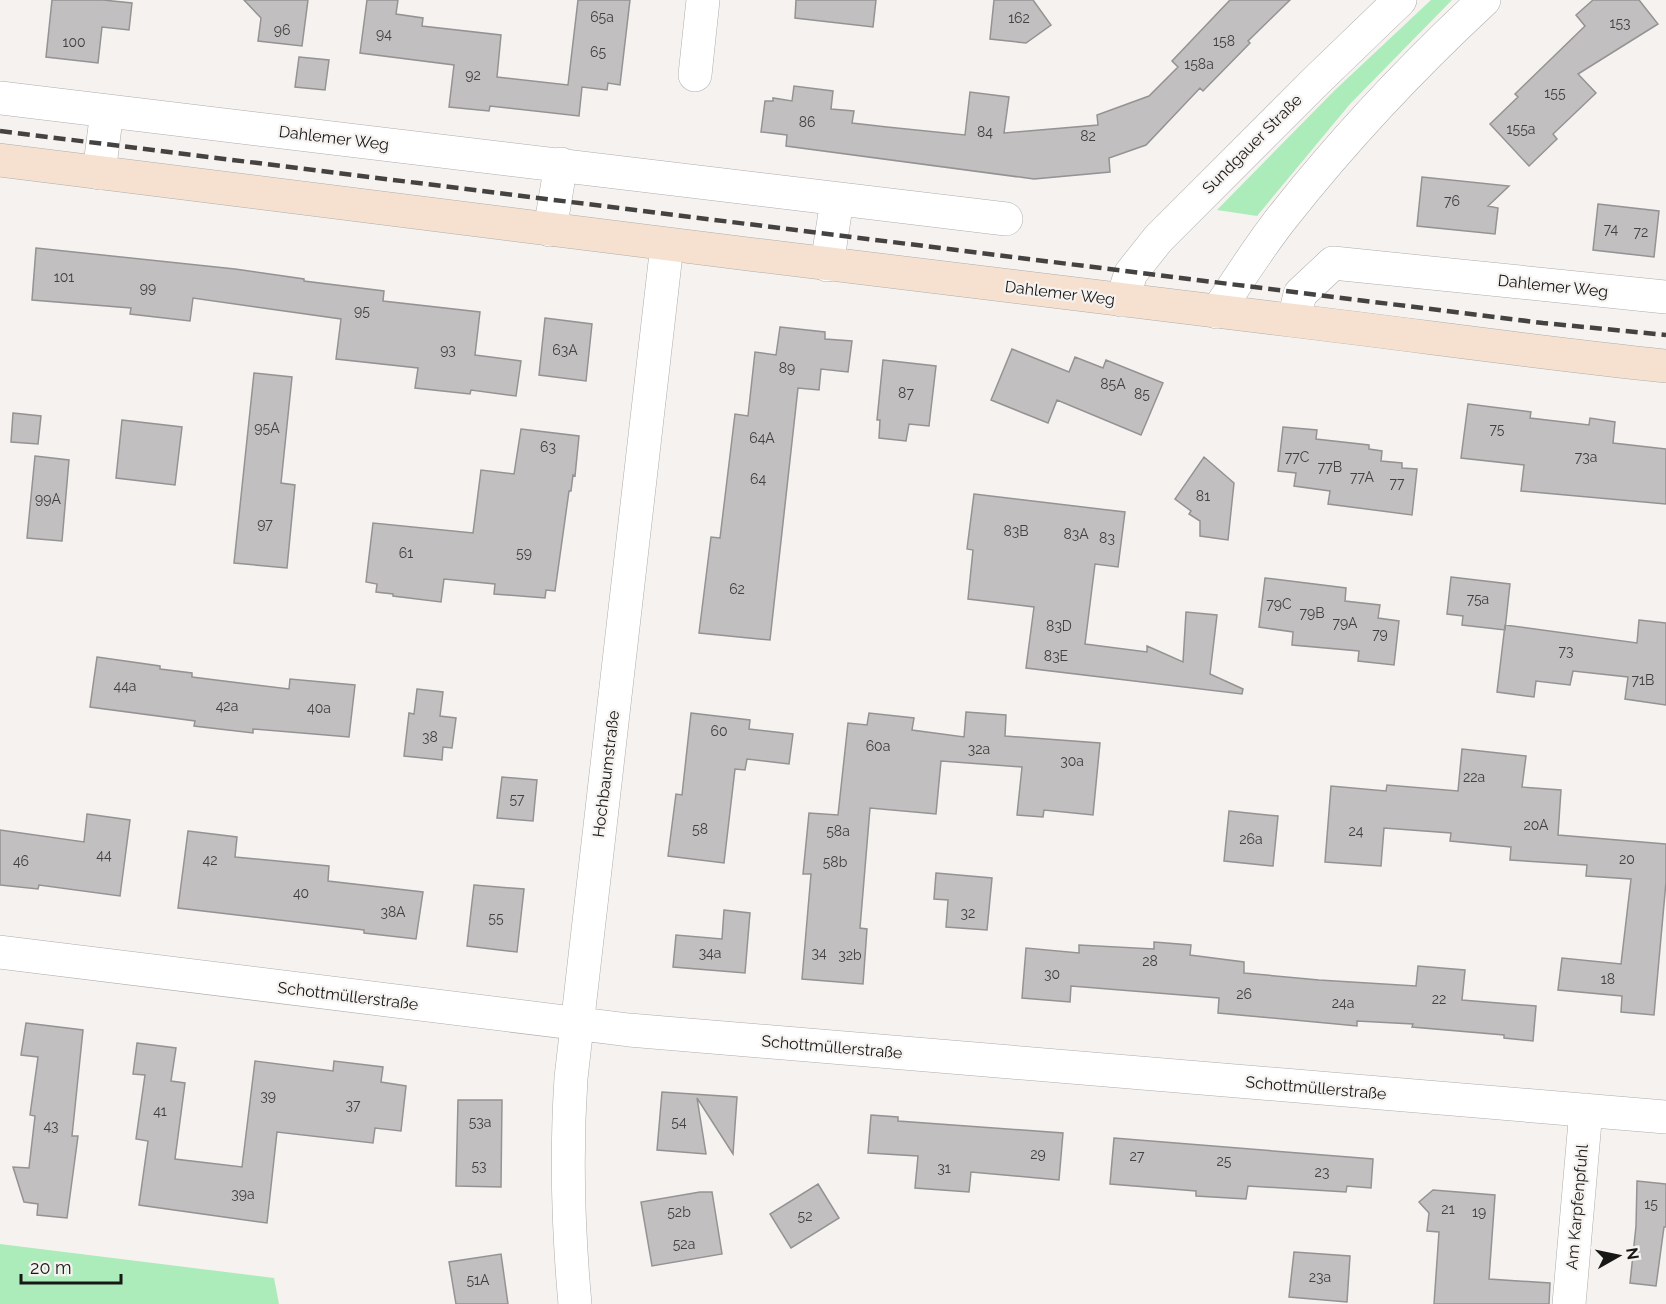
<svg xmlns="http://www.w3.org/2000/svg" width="1666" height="1304" viewBox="0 0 1666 1304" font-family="Raleway,sans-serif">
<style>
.green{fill:#acecba}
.building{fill:#c2bfc0;stroke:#959293;stroke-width:1.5}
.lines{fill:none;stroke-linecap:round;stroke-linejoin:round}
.minor-casing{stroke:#afadab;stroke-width:34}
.tertiary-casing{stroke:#afadab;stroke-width:34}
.secondary-casing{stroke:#afadab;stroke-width:34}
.minor{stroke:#fff;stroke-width:33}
.tertiary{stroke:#fff;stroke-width:33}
.secondary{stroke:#f6e1d1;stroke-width:33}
.rail{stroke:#444342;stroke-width:4.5;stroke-dasharray:12 6;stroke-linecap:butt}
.labels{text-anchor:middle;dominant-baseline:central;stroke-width:4.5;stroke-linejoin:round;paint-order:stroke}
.number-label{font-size:14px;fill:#424140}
.street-label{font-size:16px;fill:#171716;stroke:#f5f2f0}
</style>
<rect width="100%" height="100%" fill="#f5f2f0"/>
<!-- green -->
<path class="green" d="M1431 0H1452L1350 104 1257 216 1217 210 1335 90Z
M0 1244 274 1278 279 1304H0Z"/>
<!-- building -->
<path class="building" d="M52 0H103L132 3 129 30 102 27 98 63 46 57Z
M244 0H308L302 46 258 41 261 18Z
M367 0H398L396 14 423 18 422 26 501 35 497 77 568 85 578 0H630L620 85 608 83 607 90 582 87 579 116 490 106 489 111 449 107 454 65 360 53Z
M796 0H876L873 27 795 18Z
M994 0H1033L1051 25 1026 43 990 39Z
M1230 0H1290L1248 41 1250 43 1203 91 1200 88 1146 145 1109 158 1110 172 1034 179 786 146 787 135 761 132 765 101H773V98L792 101 794 86 833 91 831 109 854 111 852 123 887 127 965 135 970 92 1009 97 1004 133 1098 125 1097 115 1149 96 1178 67 1172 61Z
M1593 0H1639L1658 24 1578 74 1596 93 1553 134 1557 139 1529 166 1490 124 1518 97 1515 94 1585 26 1576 15Z
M299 57 329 60 325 90 295 87Z
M1422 177 1509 186 1488 206 1498 208 1495 234 1417 226Z
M1598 204 1659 211 1654 257 1593 250Z
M36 248 235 269 304 279V281L384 291 383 301 480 312 475 355 521 361 516 396 471 390 470 394 415 388 418 368 336 359 341 319 193 298 190 321 130 314 131 308 32 300Z
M545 318 592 324 586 381 539 375Z
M780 327 825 332V339L852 341 848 372 821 369 819 390 798 388 770 640 699 633 711 537 720 538 735 414 748 416 755 352 776 355Z
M1012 349 1069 372 1075 357 1103 368 1106 360 1163 383 1141 435 1057 400 1048 423 991 400Z
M883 360 936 366 929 426 909 424 906 441 879 438 880 420H877Z
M254 373 292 377 281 483 295 485 287 568 234 563Z
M1468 404 1531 412 1530 418 1589 425 1590 418 1615 422 1613 443 1666 449V504L1521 491 1524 465 1461 458Z
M13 413 41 416 38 444 11 442Z
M122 420 182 427 175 485 116 478Z
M1283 427 1317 430 1316 439 1369 445V449L1382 451 1381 461 1402 463V468L1417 469 1412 515 1328 504 1330 491 1294 486 1296 473 1278 471Z
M521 429 579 436 575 476 573 475 571 491H569L555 591 546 590 545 598 494 594 495 584 444 579 441 602 393 596V594L376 592 377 584 366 582 373 523 473 533 481 470 514 474Z
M35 456 69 460 62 541 27 538Z
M1204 457 1234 483 1228 540 1200 536V521L1189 514 1191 511 1175 499Z
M974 494 1125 512 1118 567 1095 564 1085 644 1147 652V646L1183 662 1186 612 1217 615 1210 674 1243 689 1242 694 1026 668 1034 607 968 599 973 550 967 549Z
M1451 577 1510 584 1505 630 1462 625 1463 616 1447 614Z
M1265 578 1346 588 1345 601 1380 605 1378 618 1399 621 1394 665 1358 661 1359 651 1292 645 1293 632 1259 627Z
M1639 620 1666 623V705L1625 699 1628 677 1573 671 1570 685 1536 681 1534 697 1497 692 1505 625 1637 643Z
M97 657 160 666V669L192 673V677L289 689 290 679 355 685 349 737 253 729V733L194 726 195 721 90 707Z
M417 689 443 692 440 716 456 718 452 748 443 747 442 760 404 756 409 713 414 714Z
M966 712 1006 715 1005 736 1100 743 1093 815 1044 810 1043 817 1017 815 1022 767 941 761 936 814 870 808 860 928 867 929 863 984 802 979 811 874H803L809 813 838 815 848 723 867 725 869 713 914 718 912 730 964 737Z
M691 713 750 720 749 729 793 734 789 764 747 759 745 770 735 769 724 863 668 856 676 794 682 795Z
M1462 749 1526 756 1522 787 1561 790 1558 835 1666 844V882L1654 1015 1621 1012 1622 996 1558 990 1562 958 1621 964 1631 879 1586 876 1587 865 1510 860 1511 847 1450 841 1451 833 1384 828 1381 866 1325 862 1331 786 1386 791 1387 785 1458 791Z
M502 777 537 780 533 821 497 818Z
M1229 811 1278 816 1273 866 1224 861Z
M87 814 130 820 120 896 39 885 38 889 0 885V830L84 842Z
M188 831 237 837 235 857 329 866 328 881 423 892 416 939 364 933V930L178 908Z
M936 873 992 878 987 930 946 927 948 900 934 899Z
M474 885 524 889 517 952 467 946Z
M724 910 750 913 745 973 673 967 676 935 722 939Z
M1154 942 1191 945 1190 955 1244 962V973L1319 980 1416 986 1418 966 1465 970 1462 1000 1536 1006 1533 1041 1504 1038V1035L1412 1027 1413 1024 1357 1021V1026L1218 1013 1219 998 1071 986 1070 1002 1022 998 1026 948 1079 953V945L1154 949Z
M26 1023 83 1030 72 1136H78L67 1218 37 1215 38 1204 24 1202 13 1167 29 1168 35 1116 30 1115 38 1057 21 1055Z
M137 1043 176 1048 171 1081 185 1083 175 1159 242 1167 255 1061 333 1071 334 1061 383 1067 381 1082 406 1086 401 1131 375 1128 373 1143 277 1132 267 1223 139 1205 148 1141 136 1139 145 1075 133 1074Z
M662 1092 737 1097 733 1154 697 1098 706 1154 657 1150Z
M458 1100H502L501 1187 456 1186Z
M871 1115 898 1117V1121L1063 1133 1059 1180 971 1172 969 1192 915 1188 918 1156 868 1153Z
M1114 1138 1373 1159 1371 1188 1347 1186 1346 1192 1248 1186 1246 1199 1196 1196V1191L1110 1184Z
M1637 1181 1666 1184V1227H1664L1656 1286 1630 1283 1636 1226Z
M818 1184 839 1218 791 1248 770 1214Z
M1433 1190 1495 1195 1489 1279 1550 1283 1549 1304H1434L1439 1232 1427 1231 1429 1213 1419 1202Z
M700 1192H712L722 1254 652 1266 641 1202Z
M1294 1252 1350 1256 1347 1302 1289 1297Z
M501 1254 508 1304H456L449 1262Z"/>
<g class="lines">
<!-- minor casing -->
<g class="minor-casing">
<path id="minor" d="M695 75 703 0
M0 98 1006 219
M99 173 107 111
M550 230 561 164
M827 265 837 200
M1294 320 1300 294 1333 263 1666 297
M0 952 629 1030 1666 1117
M575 1304C568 1228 566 1154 571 1078L667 245
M1569 1304 1586 1110"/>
</g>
<!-- tertiary casing -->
<g class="tertiary-casing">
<path id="tertiary" d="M1122 300 1131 273 1158 239 1316 81 1400 0
M1217 312C1239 279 1260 245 1285 214 1345 138 1413 66 1484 0"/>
</g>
<!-- secondary casing -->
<g class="secondary-casing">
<path id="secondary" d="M0 160C430 215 859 268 1289 320 1415 335 1540 353 1666 366"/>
</g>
<!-- minor -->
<use href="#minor" class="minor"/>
<!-- tertiary -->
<use href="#tertiary" class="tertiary"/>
<!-- secondary -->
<use href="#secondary" class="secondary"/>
<!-- rail -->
<path class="rail" d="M0 131 1543 323 1666 335"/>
</g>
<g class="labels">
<!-- number labels -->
<g class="number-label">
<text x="602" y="17">65a</text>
<text x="1019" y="18">162</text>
<text x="1620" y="23">153</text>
<text x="282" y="30">96</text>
<text x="384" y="34">94</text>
<text x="1224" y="41">158</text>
<text x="74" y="42">100</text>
<text x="598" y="52">65</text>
<text x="1199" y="64">158a</text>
<text x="473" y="75">92</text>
<text x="1555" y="93">155</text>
<text x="807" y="122">86</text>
<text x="1521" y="129">155a</text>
<text x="985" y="132">84</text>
<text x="1088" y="136">82</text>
<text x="1452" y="201">76</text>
<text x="1611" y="229">74</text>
<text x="1641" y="232">72</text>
<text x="64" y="277">101</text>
<text x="148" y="288">99</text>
<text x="362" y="311">95</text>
<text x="448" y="350">93</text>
<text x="565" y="350">63A</text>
<text x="787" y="368">89</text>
<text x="1113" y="384">85A</text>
<text x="906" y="393">87</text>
<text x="1142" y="394">85</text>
<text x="267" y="428">95A</text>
<text x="1497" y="429">75</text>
<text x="762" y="438">64A</text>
<text x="548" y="447">63</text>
<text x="1297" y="457">77C</text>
<text x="1586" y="457">73a</text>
<text x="1330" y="467">77B</text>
<text x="1362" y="477">77A</text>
<text x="758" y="479">64</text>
<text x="1397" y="483">77</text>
<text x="1203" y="496">81</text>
<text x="48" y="499">99A</text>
<text x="265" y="524">97</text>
<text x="1016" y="531">83B</text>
<text x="1076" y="534">83A</text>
<text x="1107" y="538">83</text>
<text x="406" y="553">61</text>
<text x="524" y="553">59</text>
<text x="737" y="589">62</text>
<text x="1478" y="599">75a</text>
<text x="1279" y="604">79C</text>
<text x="1312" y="613">79B</text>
<text x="1345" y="623">79A</text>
<text x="1059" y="626">83D</text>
<text x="1380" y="634">79</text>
<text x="1566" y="651">73</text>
<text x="1056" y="656">83E</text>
<text x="1643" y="680">71B</text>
<text x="125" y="686">44a</text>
<text x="227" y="706">42a</text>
<text x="319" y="708">40a</text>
<text x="719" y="731">60</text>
<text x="430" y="737">38</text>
<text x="878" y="746">60a</text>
<text x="979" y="749">32a</text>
<text x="1072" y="761">30a</text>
<text x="1474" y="777">22a</text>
<text x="517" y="799">57</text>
<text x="1536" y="825">20A</text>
<text x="700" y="829">58</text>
<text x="838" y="831">58a</text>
<text x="1356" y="831">24</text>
<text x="1251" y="839">26a</text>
<text x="104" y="855">44</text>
<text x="1627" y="859">20</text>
<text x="210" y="860">42</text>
<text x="21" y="861">46</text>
<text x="835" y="862">58b</text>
<text x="301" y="893">40</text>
<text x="393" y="912">38A</text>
<text x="968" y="913">32</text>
<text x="496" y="918">55</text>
<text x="710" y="953">34a</text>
<text x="819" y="953">34</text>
<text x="850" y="955">32b</text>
<text x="1150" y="961">28</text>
<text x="1052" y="974">30</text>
<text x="1608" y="979">18</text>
<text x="1244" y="994">26</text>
<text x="1439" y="999">22</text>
<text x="1343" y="1003">24a</text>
<text x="268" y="1096">39</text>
<text x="353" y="1105">37</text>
<text x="160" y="1111">41</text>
<text x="480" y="1122">53a</text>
<text x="679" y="1122">54</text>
<text x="51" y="1126">43</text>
<text x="1038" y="1154">29</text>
<text x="1137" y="1156">27</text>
<text x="1224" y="1161">25</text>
<text x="479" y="1166">53</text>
<text x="944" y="1168">31</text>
<text x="1322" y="1172">23</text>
<text x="243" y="1194">39a</text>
<text x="1651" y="1204">15</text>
<text x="1448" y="1209">21</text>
<text x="679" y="1212">52b</text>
<text x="1479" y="1212">19</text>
<text x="805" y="1216">52</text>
<text x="684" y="1244">52a</text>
<text x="1320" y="1277">23a</text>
<text x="478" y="1280">51A</text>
</g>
<!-- street labels -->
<g class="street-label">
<text transform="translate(334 138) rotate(7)">Dahlemer Weg</text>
<text transform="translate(1252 144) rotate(-45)">Sundgauer Straße</text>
<text transform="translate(1553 286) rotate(6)">Dahlemer Weg</text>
<text transform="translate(1060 293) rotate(7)">Dahlemer Weg</text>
<text transform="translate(606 774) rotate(-83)">Hochbaumstraße</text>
<text transform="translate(348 996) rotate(7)">Schottmüllerstraße</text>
<text transform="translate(832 1047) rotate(5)">Schottmüllerstraße</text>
<text transform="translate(1316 1088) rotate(5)">Schottmüllerstraße</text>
<text transform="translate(1577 1207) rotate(-85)">Am Karpfenpfuhl</text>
</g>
</g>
<!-- north arrow -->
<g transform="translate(1618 1256) rotate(81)" stroke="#f5f2f0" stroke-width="4.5" paint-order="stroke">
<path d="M0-4.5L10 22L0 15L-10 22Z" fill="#171716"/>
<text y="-9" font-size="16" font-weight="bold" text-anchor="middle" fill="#171716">N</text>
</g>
<!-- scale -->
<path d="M21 1274v9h100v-9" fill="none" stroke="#171716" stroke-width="3"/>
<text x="30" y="1274" font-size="18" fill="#171716" stroke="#f5f2f0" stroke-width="4.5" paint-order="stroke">20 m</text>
</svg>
